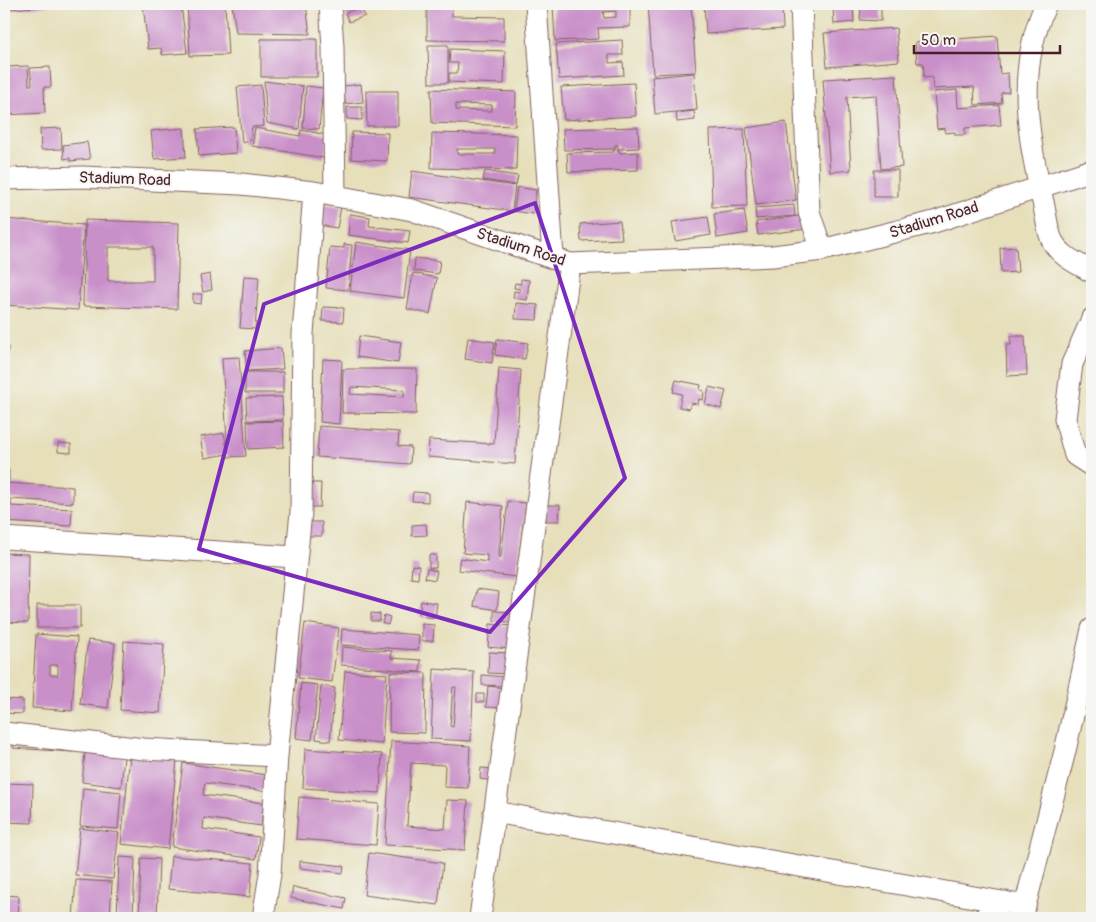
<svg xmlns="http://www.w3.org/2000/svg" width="1096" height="922" viewBox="0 0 1096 922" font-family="Pangolin,sans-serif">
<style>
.building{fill:#c98fc9;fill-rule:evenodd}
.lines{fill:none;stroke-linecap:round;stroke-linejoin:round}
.minor-casing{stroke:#81625d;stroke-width:23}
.minor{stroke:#fff;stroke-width:21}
.marked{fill:none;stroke:#7b2cbf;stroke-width:4;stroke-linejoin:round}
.labels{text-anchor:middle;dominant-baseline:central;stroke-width:4;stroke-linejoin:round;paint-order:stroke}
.street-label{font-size:16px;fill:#4a1f2b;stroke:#f6f6f2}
</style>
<rect width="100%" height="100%" fill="#f6f6f2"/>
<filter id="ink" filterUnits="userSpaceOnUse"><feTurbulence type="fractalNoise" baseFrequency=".02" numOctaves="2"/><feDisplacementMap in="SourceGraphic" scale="10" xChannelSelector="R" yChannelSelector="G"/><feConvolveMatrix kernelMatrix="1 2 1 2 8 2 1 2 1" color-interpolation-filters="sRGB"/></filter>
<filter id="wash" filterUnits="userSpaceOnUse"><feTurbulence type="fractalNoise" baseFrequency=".0096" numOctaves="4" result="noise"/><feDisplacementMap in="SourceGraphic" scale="20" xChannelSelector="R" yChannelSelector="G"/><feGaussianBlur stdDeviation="1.12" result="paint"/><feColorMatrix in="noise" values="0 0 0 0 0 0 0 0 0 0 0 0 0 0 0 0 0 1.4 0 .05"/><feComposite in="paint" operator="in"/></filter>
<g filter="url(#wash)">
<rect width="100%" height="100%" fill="#e6dfba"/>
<g id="blocks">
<!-- building -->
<path class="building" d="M11 4H48V6L12 9Z
M143 4H181L187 53 162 55 161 48 148 49Z
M187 4H225L228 55 190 56Z
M232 4H306L310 34 236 33Z
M427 4H452V16L504 17V41L427 40Z
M553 4H630V27L598 28 599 39 555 41ZM616 11V17L604 18 603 12Z
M648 4H691L696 72 653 74Z
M704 4H782L783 29 706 34Z
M816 4H853L854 22 834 24 833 7 817 9Z
M861 4H881V21L860 20Z
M361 7 365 16 349 22 345 13Z
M896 28 899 61 827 67 824 33Z
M997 36 1000 74 1008 73 1009 92 1001 93 1002 103 975 105 974 87 933 89 932 77 924 78 923 63H917L915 42Z
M261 39H317V77H261Z
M622 40 623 55H609V63L623 62 624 75 559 79 556 44Z
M428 45H448V83H429Z
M450 49 505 51 504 84 449 82V73H457L458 63H449Z
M28 66 29 85H32L30 68 50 67 51 87H44L45 113 4 115V87H7L5 67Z
M694 73 697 110 655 114 652 77Z
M896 75 902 167 881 169 876 95 847 97 851 170 830 172 823 79Z
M264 81 303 86 299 129 267 123Z
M634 83 636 116 564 120 561 87Z
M361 84 363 102 345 104 344 86Z
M261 85 264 126 252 127 250 141 242 143 237 87Z
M306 86 323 88 319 129 303 128Z
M431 89 516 92 515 126 432 123ZM456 104 492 105V111L456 110Z
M957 90 958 108 999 105 1001 125 965 128V135H955V132L945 133V128L937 129 934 92Z
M366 91H398V126H367Z
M347 107H362V120L347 119Z
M694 111 695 120 677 122 676 113Z
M786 122 796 200 756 205 746 128Z
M234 127 236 153 199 156 197 129Z
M638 127 639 148 618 149V145H615V149L564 150 563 129Z
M61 128 62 149 41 150 40 129Z
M184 128 186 157 154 159 151 131Z
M255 128 300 136 301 130 328 135 324 158 252 146Z
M744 129 747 206 712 207 710 130Z
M352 132 388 133 387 161 351 159Z
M432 133 517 135 516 170 431 168ZM457 149H495V154H457Z
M87 142 90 159 70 161V158L64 159 63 145Z
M613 150H619V153L638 152V170L568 172 567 153 614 152Z
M874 170H898V197H874Z
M412 171 515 186 512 211 409 197Z
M485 171 518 176 516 185 483 180Z
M517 187 536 190 533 214 514 211Z
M322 203 341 207 337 228 319 225Z
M794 205 795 216 756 219 755 208Z
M744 210 748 233 717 238 714 214Z
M350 214 370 217 369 226 410 231 408 243 348 235Z
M805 215 807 229 758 235 756 222Z
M708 217 711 235 675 241 672 222Z
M4 219 84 225 78 310 4 305Z
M85 220 179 223 177 309 83 306ZM108 247H153V281H108Z
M620 221 622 239 581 241 580 224Z
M356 242 410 250 404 298 350 291Z
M344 244 352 245 348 290 326 288 330 247 344 248Z
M1016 247 1018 272 1001 273 1000 248Z
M415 258 440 261 438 274 414 271Z
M413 273 437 278 430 314 407 309Z
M210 274 212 290 203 292 200 276Z
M244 276 259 277 255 329 240 328Z
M521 279 529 280 527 300 513 298 514 291 520 292V289L514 288 515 283 521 284Z
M193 294H202L201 304 193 303Z
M516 303 538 305 537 320 515 319Z
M323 307 344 308 343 322 322 321Z
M359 336 401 342 398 363 357 357Z
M1010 336H1025L1027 375 1007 376 1006 345H1011Z
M468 338 495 342 492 363 465 359Z
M497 339 528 343 525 359 495 355Z
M4 346 9 347 4 363Z
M281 348 283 369 247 371 245 351Z
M239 357 246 456 228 457 222 358Z
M323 359 342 360 339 424 320 422Z
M499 368 521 370 515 464 428 457 429 440 494 444Z
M343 369H417L416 414 342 413ZM351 387 404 390V397L350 394Z
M245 372H283V393H245Z
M676 380 701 385 700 390 704 391 703 400 699 399 698 404 691 403 689 409 679 407 682 394 673 392Z
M709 387 726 391 721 409 705 404Z
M282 397 283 420 247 421 246 398Z
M283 421 284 447 248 449 247 422Z
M319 426 399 432 398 446 411 447 410 464 317 457Z
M224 433 228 454 204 458 200 437Z
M58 443 71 444V453L58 452Z
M4 470H9V480H4Z
M4 483 73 487V503L11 499V506L72 509 71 526 4 522Z
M308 483H321L320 507H307Z
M413 492 428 493V502L412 501Z
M508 501 526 503 516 577 458 570 460 558 487 562V555L463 553 467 502 503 506 499 557H501Z
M547 505H560L559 521H546Z
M304 522H322V536H304Z
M426 524 427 535 412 536V525Z
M4 553 29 554 28 623 4 622Z
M429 555H436V568H429Z
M412 565 419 566 418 579 411 578Z
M427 569 437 571 435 580 425 578Z
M477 589 499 592 497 610 474 606Z
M421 601 437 603 435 618 419 616Z
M37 605H80V628H37Z
M494 611 511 612 510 622 494 621Z
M371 613 380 614V621H371Z
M384 615 390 617 388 625 382 623Z
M305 623 339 628 332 682 298 678Z
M422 624 434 625 433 641H422Z
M490 624 512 626 510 649 488 647Z
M342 629 419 635 418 650 341 645Z
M36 634 77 637 72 711 32 708ZM50 665H58V675H50Z
M88 640 115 643 108 708 80 704Z
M124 641 164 644 160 713 120 710Z
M342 647 392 651 391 658 421 660 420 672 341 665Z
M489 652 509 653 508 674 488 673Z
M434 669 474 672 471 741 431 739ZM453 687H456L453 727 450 726Z
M345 671 387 674 382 744 339 740Z
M390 672 426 673 425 733 389 732Z
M482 675 506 677 505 686 482 685Z
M301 683 318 685 312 740 296 738Z
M321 686 335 688 330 741 316 739Z
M488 686 504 688 502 708 486 707Z
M477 694H484V702H477Z
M4 699 23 700V714L4 713Z
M14 738 74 743 73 752 13 748Z
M391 741 470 746 468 788 444 787 445 765 411 763 407 826 445 829 447 800 468 801 465 850 385 845Z
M305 749 382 754 380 793 303 788Z
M85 753 124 757 121 787 82 782Z
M130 755 177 760 168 849 121 844Z
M183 763 267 775 265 791 205 783 203 795 264 803 261 826 204 818 203 829 259 837 256 859 172 847Z
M481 768 494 769 493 781 480 779Z
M4 783 33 784 32 823 4 822Z
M83 788 121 792 118 829 80 826Z
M299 797 379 804 376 845 296 839Z
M80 828 119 833 113 879 75 875Z
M369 853 443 863 438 905 364 895Z
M171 856 253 863 250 897 168 889Z
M119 857 135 858 133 918H117Z
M141 858 159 859 157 918H139Z
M300 861 344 866 343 873 300 868Z
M76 880 112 882 110 918H73Z
M293 887 346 898 344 909 291 898Z
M4 895 19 896 18 918H4Z
M299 913 336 917V918H299Z"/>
</g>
</g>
<g filter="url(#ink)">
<use href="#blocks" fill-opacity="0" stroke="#81625d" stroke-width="1"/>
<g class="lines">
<!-- minor casing -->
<g class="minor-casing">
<path id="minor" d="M330 4 333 47 335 196
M536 4 553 257
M801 4 809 212 822 250
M1046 4C1016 69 1027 135 1043 202 1046 214 1047 232 1053 242 1061 257 1079 264 1092 272
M4 179 82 177 241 184 314 192 412 210 570 264 773 256 822 250 934 222 1092 170
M1092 319 1072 364 1065 419 1075 455 1092 466
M4 538 295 557
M4 733 144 749 277 756
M494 812 1025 906 1065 751 1092 629
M263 918 270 874 277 756 301 512 303 334 314 192
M480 918 570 264
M984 918 1005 902"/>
</g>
<!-- minor -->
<use href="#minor" class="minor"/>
</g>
</g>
<!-- marked area -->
<path class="marked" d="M535 203 625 478 490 632 199 549 264 304Z"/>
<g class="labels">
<!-- street labels -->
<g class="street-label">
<text transform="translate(125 179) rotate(2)">Stadium Road</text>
<text transform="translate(934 220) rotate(-17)">Stadium Road</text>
<text transform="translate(521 247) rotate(18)">Stadium Road</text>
</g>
</g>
<!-- margin -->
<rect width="1096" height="922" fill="none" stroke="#f6f6f2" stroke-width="20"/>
<!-- scale -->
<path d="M914 45v8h146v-8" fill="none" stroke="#4a1f2b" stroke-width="2.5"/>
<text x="921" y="45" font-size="15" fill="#4a1f2b" stroke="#f6f6f2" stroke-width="4" paint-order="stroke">50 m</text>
</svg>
